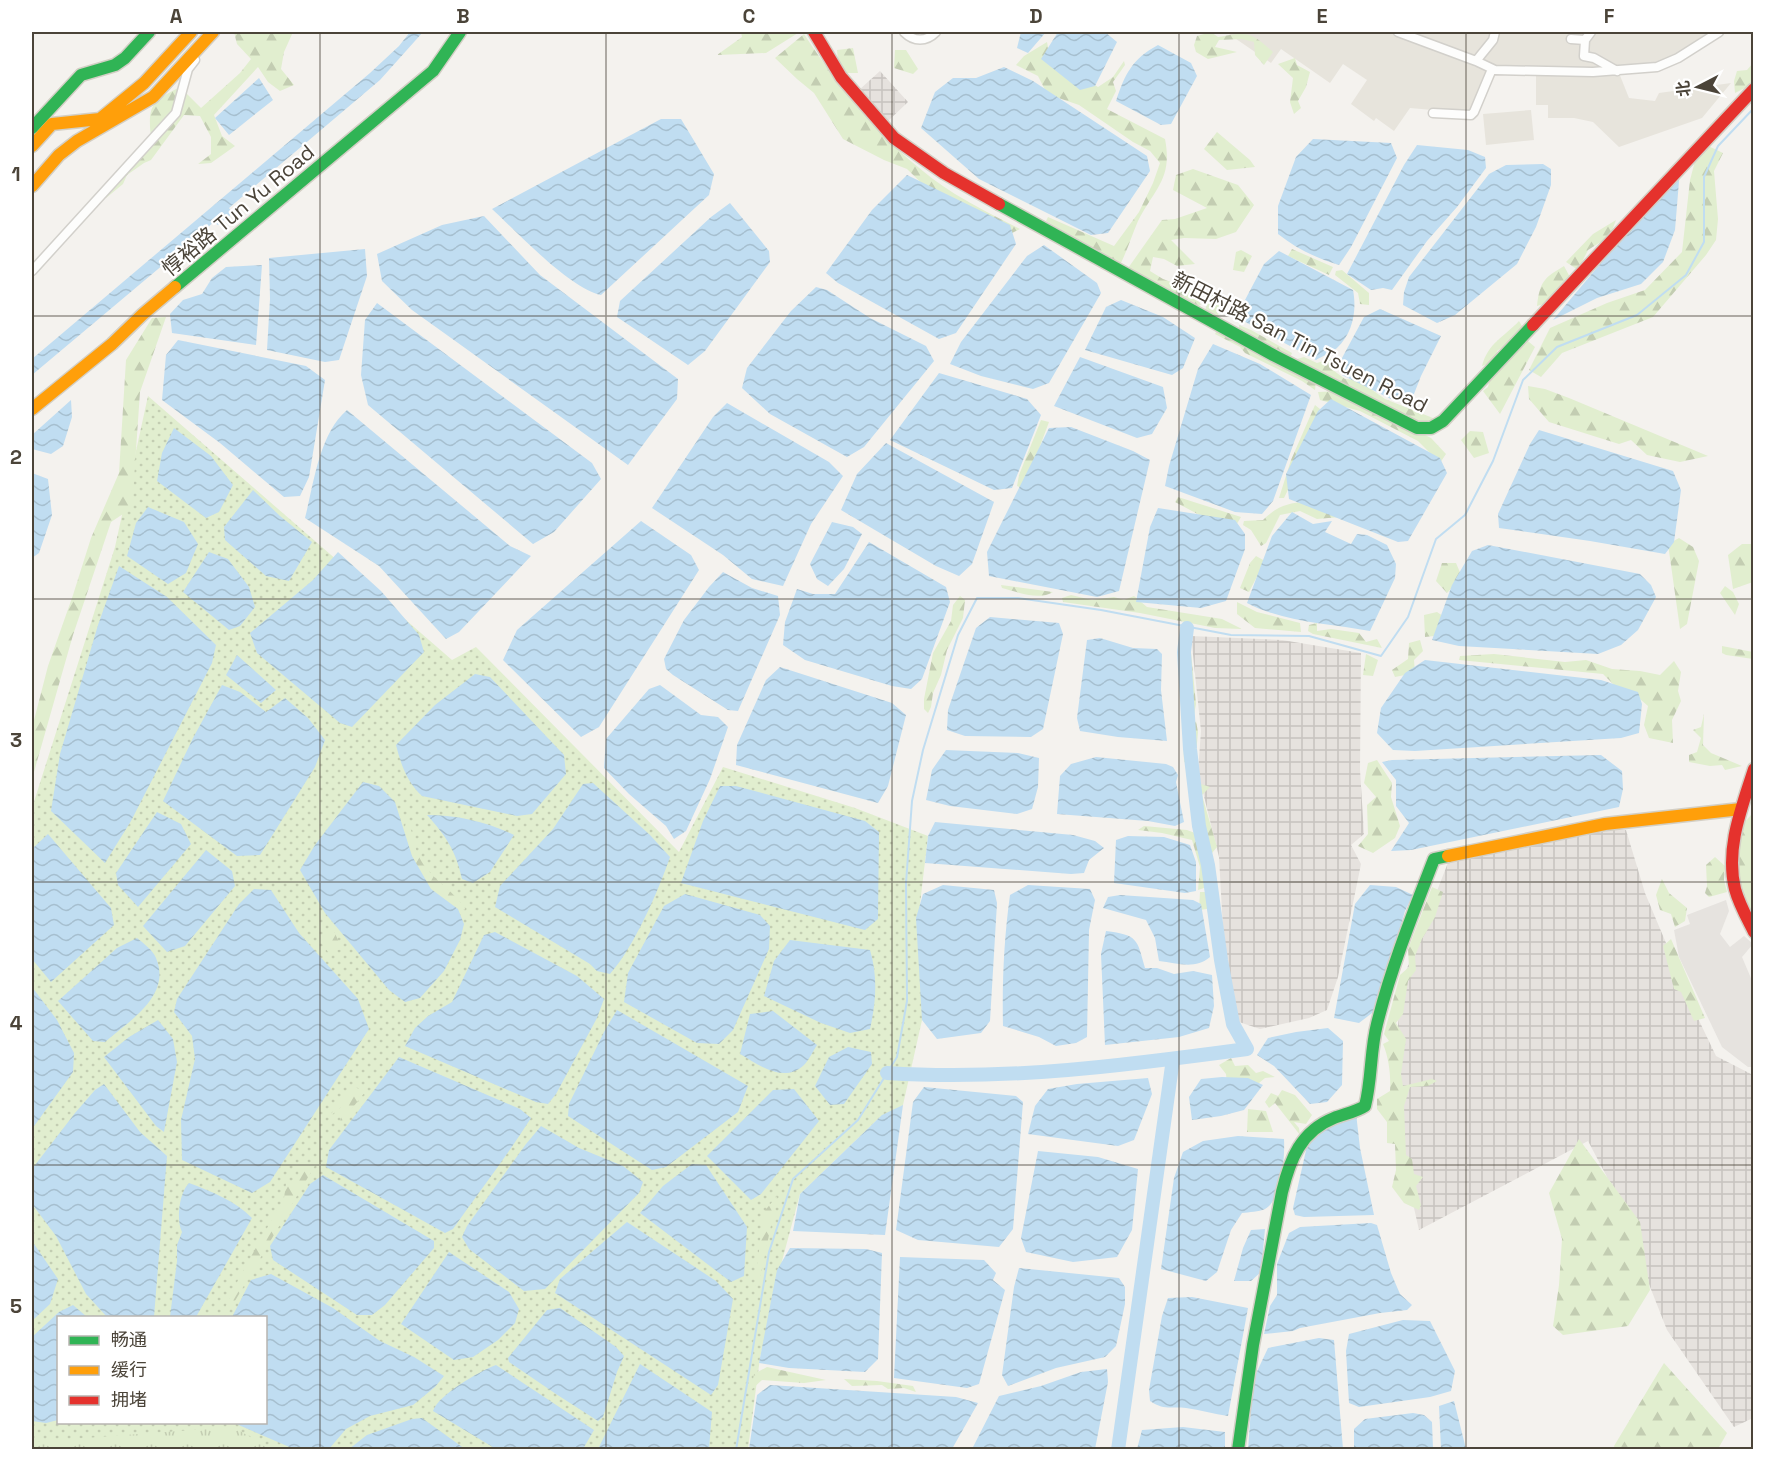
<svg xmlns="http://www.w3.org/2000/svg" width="1785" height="1481" viewBox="0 0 1785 1481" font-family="'Space Grotesk','Noto Sans SC',sans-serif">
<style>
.residential{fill:#e7e4dc}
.industrial{fill:url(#industrial-grid)}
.grass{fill:url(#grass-dots);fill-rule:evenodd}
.forest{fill:url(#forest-firs)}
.park{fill:url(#park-tufts)}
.parking{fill:#e6e3df}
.water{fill:url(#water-waves)}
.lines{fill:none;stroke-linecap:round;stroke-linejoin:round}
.stream{stroke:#c0ddf1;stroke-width:2}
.river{stroke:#c0ddf1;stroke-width:14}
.street-casing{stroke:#d2d0cb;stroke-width:11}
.fast-casing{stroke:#d3cfc5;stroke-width:15}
.slow-casing{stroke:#d3cfc5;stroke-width:15}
.jam-casing{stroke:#d3cfc5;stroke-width:15}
.street{stroke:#fdfdfc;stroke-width:8}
.fast{stroke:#30b455;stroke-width:12}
.slow{stroke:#ff9f0a;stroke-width:12}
.jam{stroke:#e5322d;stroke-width:12}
.grid{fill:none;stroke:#4b4439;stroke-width:1.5;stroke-opacity:0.55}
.labels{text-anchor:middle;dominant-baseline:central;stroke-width:4.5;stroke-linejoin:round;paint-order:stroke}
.street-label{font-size:21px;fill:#4b4439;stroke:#fff}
.neatline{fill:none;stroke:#4b4439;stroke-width:2}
.grid-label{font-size:20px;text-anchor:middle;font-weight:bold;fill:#4b4439}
</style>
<defs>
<pattern id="industrial-grid" width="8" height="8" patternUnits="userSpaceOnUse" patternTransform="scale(1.5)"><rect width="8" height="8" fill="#e6e2de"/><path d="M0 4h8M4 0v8" fill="none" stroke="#c7c3bf"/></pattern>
<pattern id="grass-dots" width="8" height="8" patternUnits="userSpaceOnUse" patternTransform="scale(1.5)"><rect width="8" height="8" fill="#e1eecf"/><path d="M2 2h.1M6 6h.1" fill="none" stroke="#c3cdb2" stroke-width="1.8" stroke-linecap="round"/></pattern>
<pattern id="forest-firs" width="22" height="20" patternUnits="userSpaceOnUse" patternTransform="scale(1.5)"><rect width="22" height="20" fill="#e1eecf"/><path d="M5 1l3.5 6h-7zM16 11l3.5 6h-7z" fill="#c3cdb2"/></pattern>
<pattern id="park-tufts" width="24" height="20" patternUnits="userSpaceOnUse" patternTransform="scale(1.5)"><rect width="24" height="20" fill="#e1eecf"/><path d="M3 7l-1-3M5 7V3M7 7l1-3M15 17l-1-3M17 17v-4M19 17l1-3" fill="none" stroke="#c3cdb2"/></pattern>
<pattern id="water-waves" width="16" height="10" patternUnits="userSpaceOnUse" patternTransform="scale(1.5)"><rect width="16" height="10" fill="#c0ddf1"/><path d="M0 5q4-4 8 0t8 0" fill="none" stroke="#a6bfcf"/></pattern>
</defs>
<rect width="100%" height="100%" fill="#f4f2ee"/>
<!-- residential -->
<path class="residential" d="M1226 32H1492L1490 39 1472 61 1488 70 1472 110 1466 113 1410 108 1394 131 1376 118 1374 121 1351 104 1367 80 1343 64 1330 83 1281 49 1271 63Z
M1498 32H1713L1676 56 1656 64 1593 69 1496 67 1481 60Z
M1619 73 1629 98 1655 101 1659 93 1731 83 1702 118 1619 147 1593 122 1574 118H1548V105H1536V76H1593Z
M1531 110 1534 140 1486 145 1483 114Z"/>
<!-- industrial -->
<path class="industrial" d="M880 71 908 102 887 122 859 90Z
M1191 636 1282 640 1361 653 1360 770 1364 834 1351 845 1361 864 1338 977 1327 1010 1309 1018 1260 1029 1236 1021 1223 929 1219 857 1198 772 1201 731Z
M1601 827 1626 830 1645 893 1695 1012 1716 1056 1753 1075V1418L1734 1427 1667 1330 1606 1175 1588 1141 1419 1230 1397 1133 1394 1058 1404 976 1449 860Z"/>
<!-- grass -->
<path class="grass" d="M148 396 452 660 476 647 679 852 723 767 855 808 928 836 920 904 922 1020 903 1105 879 1118 800 1194 782 1261 760 1358 748 1449 32 1450V808L115 547ZM58 1318H266V1422H58Z"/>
<!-- forest -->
<path class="forest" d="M234 32H293L284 52 281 69 294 85 280 91 268 82 258 67 214 115 222 136 235 146 211 163 198 164 211 154V137L200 116 184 115 151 160 144 163 127 175 123 184 106 198 98 194 151 137C147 104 153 101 180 87L201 108 240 73 251 59 237 44Z
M741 32H798V33L766 53 717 55 742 37Z
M1211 32 1218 37C1248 32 1250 31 1273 52L1264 65 1255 55 1254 42 1242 39 1219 40 1215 47 1237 52 1208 59 1196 52 1194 45 1197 36Z
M804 34C844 95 892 154 955 194 976 207 999 218 1020 229L1004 237 945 206 907 169 884 160 843 139 814 93 797 79 775 58Z
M1047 42 1050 58 1098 87 1113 77 1124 61 1125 65 1113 82 1116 91 1107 109 1165 139C1173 179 1154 189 1138 221 1132 235 1127 251 1120 265L1046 221 1048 217 1114 246 1139 212 1153 183 1160 163 1150 151 1133 142 1079 105 1047 94 1038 76 1016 65 1024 56Z
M853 48 858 73H843L838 61 837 50Z
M895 50H906L918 69 913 74 894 68Z
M1295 58 1297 65 1310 72 1306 87 1298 101 1301 108 1294 114 1290 102 1293 78 1278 64Z
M1753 63V80L1747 87 1735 93 1734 81 1737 71 1747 70Z
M1217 132 1250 160 1255 167 1227 170 1204 149Z
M1700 142 1723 153 1714 171 1718 219 1716 240 1706 255 1653 317 1562 353 1541 377 1529 370 1550 328 1607 303 1645 290 1682 252 1690 180Z
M1193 169 1238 185 1254 205 1236 232 1216 239 1184 238 1171 240 1195 264 1177 266 1164 259 1153 257 1150 271 1163 279 1193 290 1201 305 1194 307 1126 271 1162 220 1175 219 1207 208 1173 190 1176 175Z
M1616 220 1610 236 1588 250 1578 270 1566 262 1593 234Z
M1292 249 1333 267 1329 275 1288 256Z
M1241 250 1252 256 1244 272 1233 270 1236 252Z
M1564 266 1571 279 1558 289 1553 301 1537 306C1540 281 1544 278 1564 266Z
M1342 270 1369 293V305L1360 304 1358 293 1335 275 1336 271Z
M1206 291 1224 301 1216 310 1220 318 1204 313 1207 304Z
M166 317 140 392 132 508 111 522 73 635 32 779V728L48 666 73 595 91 538 119 473 126 360 152 318Z
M1519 321 1525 331 1497 351 1496 361 1482 366C1488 343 1504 337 1519 321Z
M1239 325 1251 330 1292 353 1290 358 1271 346 1239 332Z
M1218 328 1316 381 1315 390 1302 381 1245 353 1240 347 1215 334Z
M1523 337 1535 347 1500 414 1483 391 1488 387 1492 370Z
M1304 357 1317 363 1333 358 1329 367 1345 379 1358 380 1385 399 1433 418 1431 422 1417 424 1360 395 1333 377 1296 363 1297 359Z
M1528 386 1545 389 1569 398 1708 456 1680 462 1647 455 1631 440 1619 444 1549 422 1529 399Z
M1339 391 1431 438 1446 454 1440 463 1418 441 1360 411 1320 400 1318 392Z
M1315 405 1325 413 1284 498H1279L1291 460Z
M1041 420 1049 422 1024 489 1017 486 1019 475Z
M1470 431 1483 432 1489 453 1474 458 1461 440Z
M1178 497 1241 517 1235 527 1207 519 1175 502Z
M1312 501 1340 517 1317 519 1300 511 1280 515 1266 543 1261 546 1251 530 1243 525 1244 521 1263 520C1279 504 1290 503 1312 501Z
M1679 538 1693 547 1699 561 1687 624 1680 629 1668 544Z
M1742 544H1753V582L1733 589 1728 555Z
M1256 556 1265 561 1249 592 1240 588 1250 563Z
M1442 563H1456L1462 577 1447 593 1436 581Z
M1001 585 1053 592C1039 601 1018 592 1002 588Z
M1725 586 1733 592 1739 604 1735 615 1720 593Z
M1071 595 1092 600 1114 597 1124 600 1134 596 1147 607 1222 619 1242 629 1215 628 1140 613 1063 602 1062 598Z
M960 596 965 600 963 618 947 650 941 675 933 693 931 707 928 713 924 709V699L933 653 951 621 953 605Z
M1237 602 1257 612 1300 623 1301 632 1255 628 1237 614Z
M1437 612 1446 618 1443 635 1425 637 1424 615Z
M1317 623V631L1331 629 1359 633 1366 642 1377 639 1382 648 1313 634 1308 631 1309 625Z
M1420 640 1423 651 1414 660 1415 673 1395 677 1392 670 1408 659 1409 643Z
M1722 646 1753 652V659L1726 655 1722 653Z
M1191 652 1196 704 1193 720 1188 663 1189 653Z
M1366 654 1378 660 1373 676 1363 675Z
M1494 654 1565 662 1586 660 1612 669 1640 671 1660 675 1674 661 1681 672 1678 691 1681 701 1672 720 1673 743 1649 738 1644 725 1648 706 1633 693 1623 694 1603 674 1459 660 1460 656Z
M1704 714 1703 745 1711 753 1742 766 1725 770 1722 765 1710 766 1689 762V755L1697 752 1701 738 1693 730 1701 727Z
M1196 721 1198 732 1195 766 1184 762 1183 731 1193 728Z
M1377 760 1392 783 1391 797 1400 826 1395 838 1373 853 1358 846 1368 834 1367 805 1376 797 1364 783 1368 763Z
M1198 776 1201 784 1210 787 1202 795 1217 847 1212 853C1200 831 1205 803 1190 782Z
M1751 815H1753V917C1737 901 1729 846 1741 826 1744 822 1748 819 1751 815Z
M406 822C415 831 413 846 419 857 430 879 453 889 466 910L443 905 425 887 403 836Z
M1144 826 1187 830 1195 833V838L1199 840 1200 854 1213 874V885L1198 890 1200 867 1192 840 1162 833 1138 830Z
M1715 857 1725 866 1724 880 1727 892 1709 897 1705 893 1707 886 1706 865Z
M1662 879 1669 893 1687 908 1685 921 1675 927 1671 914 1660 910 1656 895Z
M1432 887 1443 892 1435 917 1422 939 1415 956 1416 970 1408 981 1403 1014 1396 1023 1406 1039 1401 1074 1403 1086 1432 1079 1437 1081 1428 1086 1410 1087 1404 1106 1406 1155 1412 1159 1414 1174 1423 1177 1416 1186 1421 1205 1419 1210 1404 1203 1392 1187 1396 1170 1395 1144 1387 1143V1122L1377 1109V1099L1390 1091C1391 1076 1389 1058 1383 1044L1389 1041 1384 1034 1400 975 1409 967 1408 949Z
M1200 892H1215L1217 898 1219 921 1211 925 1207 909 1199 910Z
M333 929 342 949 328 952 318 938Z
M1671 939 1705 1018 1694 1021 1681 992 1674 989 1663 946Z
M1231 1058 1235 1066 1248 1065 1256 1073 1263 1071 1275 1077 1265 1078 1247 1093 1227 1084 1226 1074 1219 1065Z
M351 1085 365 1092 339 1125 345 1104 329 1117Z
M1282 1090 1295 1095 1312 1115 1306 1124 1294 1122 1299 1128 1300 1135 1275 1103 1269 1108 1265 1102 1271 1093 1278 1096Z
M1248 1109 1266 1111 1273 1132H1247Z
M1579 1139 1640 1222 1650 1290 1628 1326 1563 1335 1553 1326 1559 1285 1562 1239 1549 1193Z
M317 1162 229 1311 226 1306 239 1278 284 1198 286 1184 299 1181 298 1164Z
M777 1196 759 1284 755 1288 763 1213Z
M1664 1363 1727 1433 1718 1449H1615L1614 1446Z
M767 1367 826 1380 804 1383 762 1380 751 1390 754 1374Z
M844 1379 877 1381 913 1386 916 1392 904 1388 888 1389 882 1385 852 1386Z"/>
<!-- park -->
<path class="park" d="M233 1427 271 1449H32V1442Z"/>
<!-- parking -->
<path class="parking" d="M1726 900 1729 911 1720 934 1730 947 1744 936 1753 944 1742 957 1753 983V1067H1748L1722 1047 1679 957 1674 930 1690 924 1687 915Z"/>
<!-- water -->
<path class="water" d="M410 32H423L380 80 229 208 233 213 218 225 214 222 32 375V359L370 73 399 46Z
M1021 32H1046L1028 53 1017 48Z
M1058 32H1105L1117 42 1095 86 1080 90 1041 59Z
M1158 45 1191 63 1197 76 1171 124 1161 125 1116 101C1125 74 1132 59 1158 45Z
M1004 67 1033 81 1147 156 1150 171 1108 233 1091 235 979 179 921 128 935 92 953 78H976Z
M259 78 273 100 229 135 215 118Z
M661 119H681L714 174 709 195 601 295C569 288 517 232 492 209Z
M1313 139 1391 143 1397 158 1351 247 1339 265C1316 258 1297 249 1278 234V206L1296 157Z
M1417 145 1468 150 1485 157 1486 168 1457 207 1427 241 1392 290 1383 288 1371 290 1347 274 1404 165Z
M1543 164 1551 169V185L1536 227 1517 264 1455 315 1437 323 1403 305 1404 292 1409 277 1489 174 1506 165Z
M1680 169 1675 230 1663 262 1641 284 1597 298 1553 320Z
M907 175 1010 225 1016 244 956 333 939 339 838 283 826 273 872 210Z
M730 203 769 251 770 262 705 351 688 365 617 317 620 301 711 217Z
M484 216 540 275 678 379 677 399 628 465 412 310 382 281 377 254 442 225Z
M1044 245 1097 283 1101 293 1049 383 1033 389 981 376 950 364 961 342 1027 256Z
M365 249 367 276 339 360 325 362 267 350 270 299 269 258Z
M1279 251 1353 290C1357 310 1353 333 1337 348 1332 353 1322 356 1316 360L1236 317 1264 264Z
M262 265 256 345 172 333 170 314 183 300 202 294 212 278 226 267Z
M816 287 827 290 870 318 926 346 934 361 864 447 847 457 770 414 742 388 747 368 791 311Z
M1121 300 1163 317 1195 338 1183 368 1172 375 1085 350 1106 307Z
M377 303 592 463 601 479 554 532 533 544 368 405 361 375 365 320Z
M1380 309 1441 336 1421 376 1412 399 1395 401 1342 375V358L1364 317Z
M178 340 306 366 325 380 309 477 300 496 284 497 220 443 162 400 166 355Z
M1213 344 1260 364 1311 395 1273 501 1262 514 1235 512 1165 486 1169 466 1198 369Z
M1080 357 1163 387 1167 408 1152 434 1137 438 1054 406Z
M939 373 1027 399 1041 415 1012 488 994 490 890 440Z
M1331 399 1440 458 1447 473 1408 541 1398 542 1289 499 1286 474 1318 411Z
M71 400 72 417 63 446 51 454 32 449V435Z
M727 403 829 462 843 476 811 524 783 586 752 579 723 555 652 508 713 417Z
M347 410 510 546 531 556 459 632 446 639 379 566 305 518C314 483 319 434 347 410Z
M1071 427 1133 451 1150 460 1119 591 1097 597 989 576 987 552 1049 428Z
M174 428 211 456 233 485 219 512 206 518 157 481 162 453Z
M1539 430 1673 471 1681 490 1674 542 1665 554 1590 541 1499 528 1498 514 1530 444Z
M886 443 994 502 972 564 959 576 936 566 841 510 857 474Z
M32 473 48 479 52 515 39 553 32 558Z
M253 490 280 516 312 542 289 581 266 576 225 540 224 527Z
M148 507 184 522 198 544 186 573 168 584 127 556 136 523Z
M1158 508 1235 520 1245 534V549L1226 601 1201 608 1136 602 1150 527Z
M1292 512 1313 524 1332 521 1325 532 1351 544 1357 534 1367 535 1387 545 1396 564 1395 578 1370 631C1330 624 1283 622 1247 603L1272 536Z
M641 521 691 555 699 570 599 727 581 737 503 660 517 630Z
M832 522 853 527 862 534 844 569 828 586 817 579 810 564Z
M869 542 946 587 950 602 922 679 911 689 892 686 805 660 783 645 785 622 797 589 813 594H835Z
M1488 545 1640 574 1651 585 1656 597 1638 630 1621 645 1598 654 1459 646 1432 640 1452 585 1472 551Z
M209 552 228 559 249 587 255 607 240 626 229 630 183 592Z
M338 552 381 591 419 635 424 652 352 727 340 723 257 653 250 633 313 580Z
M119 566 167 597 216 645 212 663 131 821 105 863 51 811 60 754 98 625Z
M723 572 752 588 778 596 780 615 738 711 728 710 673 675 666 669 664 659 684 620 709 587Z
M990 617 1059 623 1063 634 1043 729 1031 737 965 736 947 730 948 710 976 628Z
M1100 638 1133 648 1157 649 1162 654 1161 690 1167 741 1118 737 1080 731 1077 718 1087 640Z
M237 655 276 690 261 703 226 675Z
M1425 660 1601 680 1638 692 1642 704 1639 733 1621 738 1415 751 1393 750 1377 733 1381 708 1405 673Z
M780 667 892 703 906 715 888 786 878 803 736 765 737 745 766 680Z
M475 674 490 677 564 755 566 774 532 814 517 816 422 796C407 782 401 765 396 745L435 705Z
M222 685 240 692 266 712 285 698 308 718 325 740 315 767 260 855 237 856 163 801 193 738Z
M660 685 701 715 718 717 728 727 710 779 686 831 674 839 666 826 629 794 604 768 606 739 649 689Z
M946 750 1018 753 1039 758 1038 787 1032 809 1017 814 950 806 926 800 932 770Z
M1601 755 1622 771 1623 789 1619 807 1411 850 1391 851 1409 823 1396 806V780L1382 762 1392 760Z
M1096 757 1166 764 1173 767 1178 775 1176 782 1184 822 1175 826 1148 821 1057 814 1060 776 1071 764Z
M363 782 379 786 395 802 412 856 431 889 458 909 464 924 460 940 444 971 420 998 405 1002 389 990 325 913 300 870 315 845Z
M593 783 650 835 670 857C658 892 634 947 610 974L597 971 590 964 495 907 500 886 553 829 583 784Z
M720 786H736L865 821 879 832 878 919 865 930 681 883 703 821Z
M157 812 181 824 191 844 138 907 118 885 116 873Z
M427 815C458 815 487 822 514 835L490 872 473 883 462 879C456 851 446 836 427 815Z
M935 822 1073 835 1095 841 1104 848 1089 860 1084 873 1071 874 925 863 928 836Z
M48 834 111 908 114 925 51 982 32 959V849Z
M1128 836 1164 837 1190 845 1196 862V891L1185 893 1114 883 1116 840Z
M206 850 232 871 235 886 185 946 167 952 143 926Z
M943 885 994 890 997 903 990 1021 981 1033 937 1039 922 1020 916 918 923 894Z
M1028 885 1090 889 1095 900 1089 930 1087 1037 1076 1043 1056 1046 1039 1037 1003 1026C1002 982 1004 938 1010 895Z
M1370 885 1396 887 1413 895 1405 911 1376 1010 1359 1023 1334 1018 1355 904Z
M254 889 271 890 299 933 358 999 369 1029 270 1182 252 1193 182 1160 181 1120 195 1059 192 1036 174 1012 177 999 239 904Z
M685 894 760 915 770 926 769 949 733 1030 719 1044 697 1043 624 1002 628 973 664 906Z
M1120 895 1193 900 1201 904 1210 957C1195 970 1177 963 1159 961L1155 938 1146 920 1103 908 1108 897Z
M1106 931C1138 935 1137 939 1145 968H1157L1174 974 1193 971 1212 975 1214 1006 1209 1028 1179 1037 1105 1045 1101 954Z
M495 932 577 976 604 999 597 1018 556 1094 548 1104 536 1102 405 1046 415 1028 428 1016 452 1002 484 935Z
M137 938C143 943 153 950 156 958 172 996 129 1021 105 1042L93 1041 58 1001 117 948Z
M790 940 870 950C878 977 876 1002 870 1029L850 1033 821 1023 764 996 774 961Z
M32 987 57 1020 74 1053 73 1072 32 1129Z
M617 1010 748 1086 738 1112 666 1167 652 1170 568 1116 569 1104 604 1032Z
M773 1011 817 1045C813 1051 809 1060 804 1065 784 1084 759 1065 740 1054L750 1014Z
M158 1020 173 1039 177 1062 164 1132 156 1126 104 1057 129 1037Z
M1328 1028 1343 1041 1342 1085 1327 1102 1310 1104 1274 1066 1257 1055 1268 1038 1296 1032Z
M848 1047 871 1052 872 1064 844 1104 830 1105 815 1086 829 1057Z
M399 1057 520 1109 531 1118C507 1156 479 1192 453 1229L445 1233 326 1167 329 1150Z
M1222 1077 1248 1078 1263 1085 1244 1110 1221 1116 1192 1120 1189 1097 1201 1079Z
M1148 1078 1152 1094 1134 1140 1118 1146 1028 1134 1035 1106 1048 1089 1077 1084Z
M104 1084 140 1132 167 1156 154 1317H107L86 1294 56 1236 32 1204V1169L75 1113 95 1090Z
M924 1087 1016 1096 1023 1102 1013 1229 999 1247 918 1240 896 1230 913 1102Z
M794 1089 819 1121 761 1194 751 1200 707 1156 773 1090Z
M903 1105 885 1235 793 1231 800 1194 882 1115Z
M1336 1113H1356L1360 1148 1374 1215 1304 1217 1295 1215 1293 1208 1309 1137Z
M541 1126 579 1148 623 1166 643 1182 639 1193 545 1289 524 1291 469 1249 462 1237 467 1226 526 1144Z
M1238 1136 1284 1139C1285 1156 1282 1200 1265 1209 1259 1212 1249 1212 1242 1213L1231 1230 1217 1272 1206 1281 1161 1269 1174 1178 1183 1152 1203 1141Z
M1038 1151 1098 1157 1138 1169 1132 1230 1117 1257 1073 1262 1026 1252 1021 1238Z
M692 1164 706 1165 747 1227 744 1276 731 1282 640 1213 663 1186Z
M323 1175 434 1241V1248L385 1305 372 1315H357L273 1260 270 1246 310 1184Z
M189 1183C210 1191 236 1201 252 1218L196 1317H170L177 1261V1245L182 1232C176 1220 179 1193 189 1183Z
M627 1222 716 1281 733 1299 718 1385 711 1395 555 1293 560 1279Z
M1371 1223 1377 1225 1391 1273 1400 1294 1412 1305 1407 1310 1380 1313 1300 1328 1293 1331 1264 1334 1270 1306 1277 1295V1264L1289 1233 1300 1227Z
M1265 1229 1261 1272 1251 1281H1234L1243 1248 1251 1230Z
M32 1241 58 1279 50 1304 32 1321Z
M790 1248 866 1249 882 1253 878 1359 865 1372 789 1368 759 1363 777 1270Z
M449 1252 509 1292 519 1309 515 1323 498 1340 473 1357 454 1360 401 1324Z
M900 1257 984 1260 996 1273 993 1280 1005 1290 979 1384 967 1388 894 1378Z
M1019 1268 1119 1278 1125 1287V1304L1116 1346 1105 1357 1056 1368 1008 1386 1002 1375 1014 1287Z
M271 1274 333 1308 380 1341 414 1357 444 1376 435 1387 413 1405 370 1416 346 1429 329 1449H294L234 1423 266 1422V1318L232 1317 251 1280Z
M1192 1297 1248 1308 1228 1416C1214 1414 1200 1410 1186 1408 1170 1406 1165 1411 1150 1401L1149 1390 1162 1316 1168 1298Z
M73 1305 87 1317 58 1318V1420L46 1423 32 1421V1337L59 1312Z
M560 1308 616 1347 624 1356 617 1372 603 1417 598 1421 556 1394 509 1362 508 1358 547 1310Z
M1403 1320 1430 1321 1455 1371 1451 1391 1430 1397 1359 1407 1349 1403 1346 1351 1349 1334Z
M1319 1338 1334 1340 1343 1449 1248 1450 1253 1380 1268 1348Z
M640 1364 712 1412 709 1449H598Z
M496 1365 594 1430 583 1449H496L433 1411C438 1395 480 1371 496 1365Z
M1107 1369 1108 1382 1095 1449H972L999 1396 1041 1386 1081 1372Z
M770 1385 956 1397 978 1403 952 1449H749L757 1395Z
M1454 1401 1466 1449H1441L1439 1406Z
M1413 1413 1424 1415 1432 1422 1433 1449H1354V1429L1365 1419Z
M422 1418 465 1449H349L367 1435 412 1419Z
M1183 1427 1225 1432V1449H1137L1142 1430Z"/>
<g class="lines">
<!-- stream -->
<path class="stream" d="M736 1450 769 1252 793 1179 858 1120 897 1057 907 1001 906 883 912 801 923 750 958 635 977 598H1018L1101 610 1231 635 1309 636 1381 656 1408 617 1436 539 1465 515 1493 461 1523 380 1557 347 1637 315 1686 275 1704 242V177L1718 146 1754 108"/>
<!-- river -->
<path class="river" d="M887 1073C1008 1081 1128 1065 1247 1049L1233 1024 1221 960 1208 865 1199 826 1190 749 1184 652 1187 628
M1118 1450 1173 1059"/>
<!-- street casing -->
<g class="street-casing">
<path id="street" d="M904 32C914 42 926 42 936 32
M1398 32 1476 61 1495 70 1593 72 1657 67 1678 58 1719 32
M1571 39 1585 40 1591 32
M1585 40 1584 56 1594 58 1617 71
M1476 61 1493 40 1495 32
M1433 113 1471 115 1474 112 1492 69
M32 271 176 113 188 69 195 60"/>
</g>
<!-- fast casing -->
<g class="fast-casing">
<path id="fast" d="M32 128 81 75 115 65 125 58 149 32
M999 204 1275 356 1417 428H1431L1443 421 1533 325
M175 287 433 71 460 32
M1238 1450 1253 1345 1282 1192C1290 1159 1301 1131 1334 1118 1344 1114 1356 1112 1365 1106 1372 1079 1370 1051 1377 1024 1391 968 1413 913 1434 859L1448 856"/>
</g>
<!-- slow casing -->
<g class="slow-casing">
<path id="slow" d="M32 146 52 124 100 119 144 83 191 32
M32 186 59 155 77 141 153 97 213 32
M32 409 112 344 143 314 175 287
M1448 856 1605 824 1741 809"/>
</g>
<!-- jam casing -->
<g class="jam-casing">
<path id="jam" d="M814 32 841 77 894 138 944 173 999 204
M1533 325 1754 89
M1754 769C1742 807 1725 848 1735 889 1739 904 1747 918 1754 932"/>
</g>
<!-- street -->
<use href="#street" class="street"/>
<!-- fast -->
<use href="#fast" class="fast"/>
<!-- slow -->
<use href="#slow" class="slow"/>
<!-- jam -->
<use href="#jam" class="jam"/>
</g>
<!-- grid -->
<path class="grid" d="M320 32V1450M606 32V1450M892 32V1450M1179 32V1450M1466 32V1450M32 316H1754M32 599H1754M32 882H1754M32 1165H1754"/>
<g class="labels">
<!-- street labels -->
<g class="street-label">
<text transform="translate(238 210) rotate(-40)">惇裕路 Tun Yu Road</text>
<text transform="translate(1300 342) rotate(27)">新田村路 San Tin Tsuen Road</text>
</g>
</g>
<!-- border -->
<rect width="1785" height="1481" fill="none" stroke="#ffffff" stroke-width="66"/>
<!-- legend -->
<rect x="57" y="1316" width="210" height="108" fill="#ffffff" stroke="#b7b4b0" stroke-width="1.5"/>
<rect x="69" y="1336" width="30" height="9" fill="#30b455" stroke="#b7b4b0" stroke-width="1.5"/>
<text x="111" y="1346" font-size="18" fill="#4b4439">畅通</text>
<rect x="69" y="1366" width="30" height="9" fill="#ff9f0a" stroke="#b7b4b0" stroke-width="1.5"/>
<text x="111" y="1376" font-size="18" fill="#4b4439">缓行</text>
<rect x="69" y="1396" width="30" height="9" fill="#e5322d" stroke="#b7b4b0" stroke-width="1.5"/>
<text x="111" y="1406" font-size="18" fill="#4b4439">拥堵</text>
<!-- north arrow -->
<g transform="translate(1698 87) rotate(263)" stroke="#ffffff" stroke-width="4.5" paint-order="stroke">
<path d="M0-4.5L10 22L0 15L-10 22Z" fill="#4b4439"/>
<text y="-9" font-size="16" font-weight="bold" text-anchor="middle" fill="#4b4439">北</text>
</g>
<rect x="33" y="33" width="1719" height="1415" class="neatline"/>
<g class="grid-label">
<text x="176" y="23">A</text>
<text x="463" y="23">B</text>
<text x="749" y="23">C</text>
<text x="1036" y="23">D</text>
<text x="1322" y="23">E</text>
<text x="1609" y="23">F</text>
<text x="16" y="181">1</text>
<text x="16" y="464">2</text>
<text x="16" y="747">3</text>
<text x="16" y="1030">4</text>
<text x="16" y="1313">5</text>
</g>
</svg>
